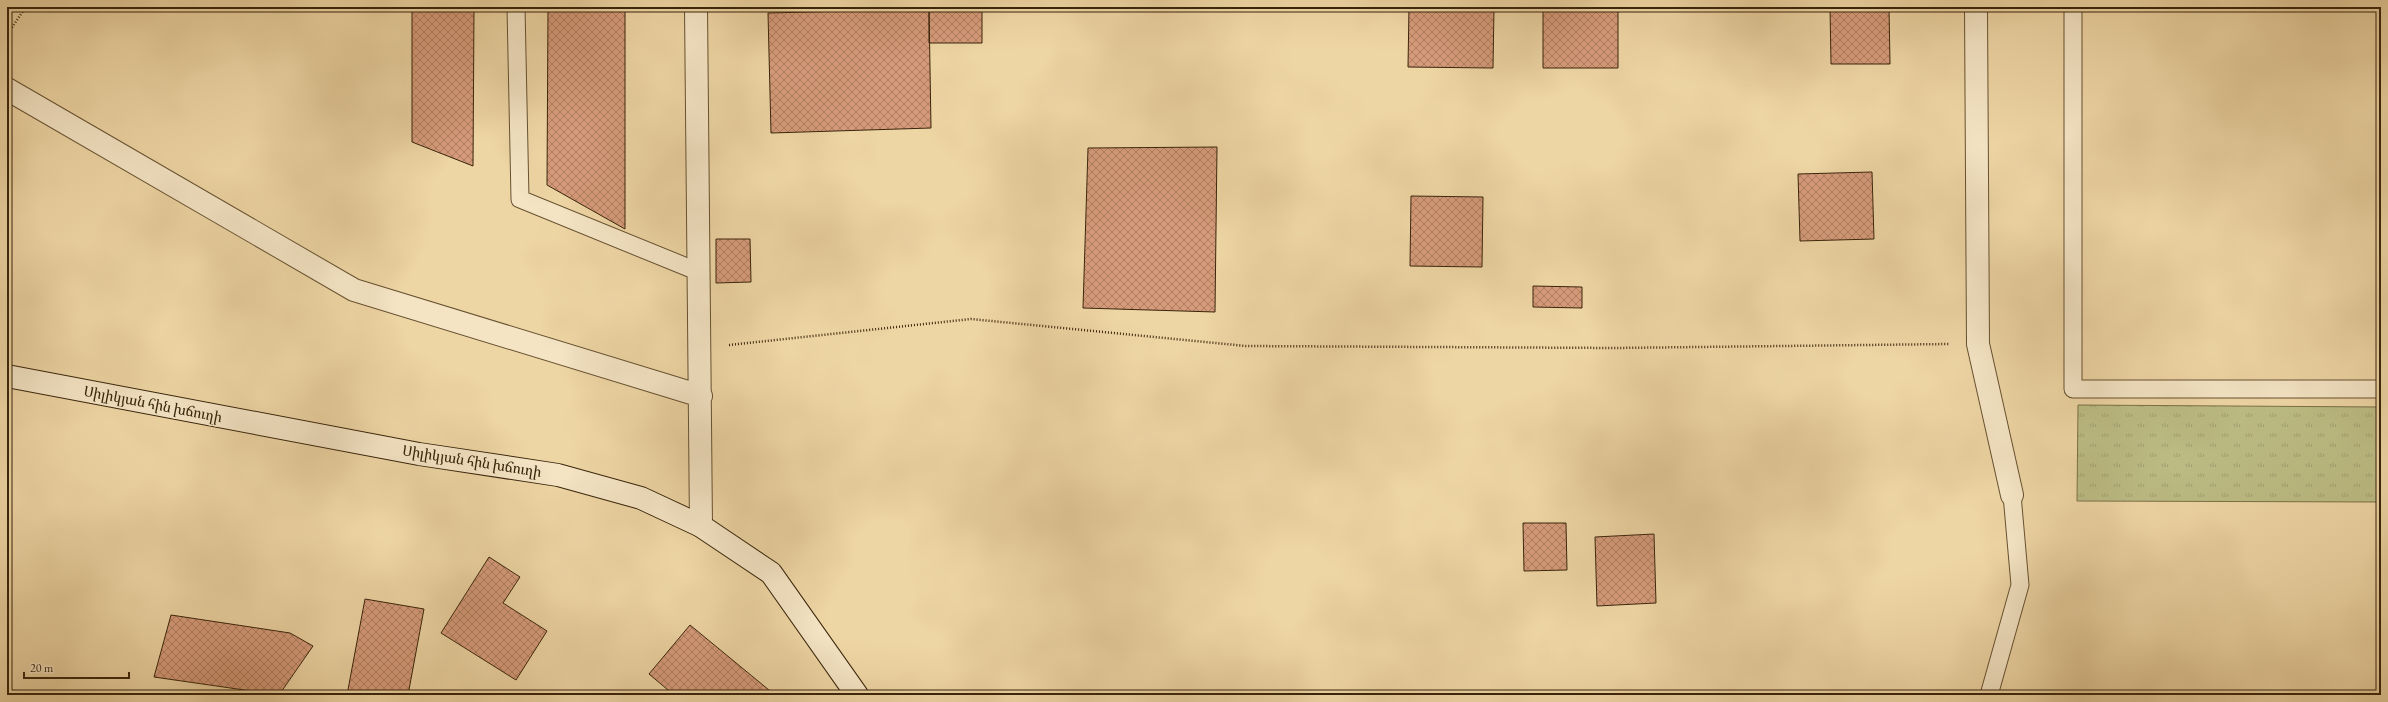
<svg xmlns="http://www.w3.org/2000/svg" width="2388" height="702" viewBox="0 0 2388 702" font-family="'EB Garamond','Noto Serif Armenian',serif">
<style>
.grass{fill:url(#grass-tufts);stroke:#7a7048}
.building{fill:url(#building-cross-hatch);stroke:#39250b}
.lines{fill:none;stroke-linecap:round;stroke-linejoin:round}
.lane-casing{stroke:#665131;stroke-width:19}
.street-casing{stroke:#665131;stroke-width:24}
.secondary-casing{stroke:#39250b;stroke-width:24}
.path{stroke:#39250b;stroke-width:2.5;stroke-dasharray:1 2;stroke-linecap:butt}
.lane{stroke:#f4e4c4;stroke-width:17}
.street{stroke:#f4e4c4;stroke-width:22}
.secondary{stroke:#f4e4c4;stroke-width:22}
.labels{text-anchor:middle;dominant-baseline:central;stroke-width:3;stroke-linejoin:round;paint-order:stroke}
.street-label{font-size:14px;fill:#39250b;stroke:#f4e4c4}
</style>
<defs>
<pattern id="grass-tufts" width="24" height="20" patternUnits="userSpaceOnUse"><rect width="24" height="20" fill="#bcbc84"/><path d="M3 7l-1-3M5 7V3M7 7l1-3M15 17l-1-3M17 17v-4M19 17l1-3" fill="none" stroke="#a2a171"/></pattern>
<pattern id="building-cross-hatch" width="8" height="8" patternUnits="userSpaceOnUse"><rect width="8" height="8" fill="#d69b7a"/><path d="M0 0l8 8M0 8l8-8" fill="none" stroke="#af7e62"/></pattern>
</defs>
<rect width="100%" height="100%" fill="#eed5a4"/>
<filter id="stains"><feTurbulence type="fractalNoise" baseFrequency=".005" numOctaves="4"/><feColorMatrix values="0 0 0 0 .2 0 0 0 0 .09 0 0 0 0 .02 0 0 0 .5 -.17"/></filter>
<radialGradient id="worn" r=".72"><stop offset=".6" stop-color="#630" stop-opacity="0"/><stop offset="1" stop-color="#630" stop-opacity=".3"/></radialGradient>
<!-- grass -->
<path class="grass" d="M2078 405 2381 407V502L2077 501Z"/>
<!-- building -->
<path class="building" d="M412 7H474L473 166 412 142Z
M548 7H625V229L547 185Z
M1409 7H1494L1493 68 1408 67Z
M1543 7H1618V68H1543Z
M1830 7H1889L1890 64H1831Z
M929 9 931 128 771 133 768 13Z
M929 9H982V43H929Z
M1217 147 1215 312 1083 308 1088 148Z
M1872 172 1874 239 1800 241 1798 174Z
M1411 196 1483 197 1482 267 1410 266Z
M716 239H750L751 282 716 283Z
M1533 286 1582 287V308L1533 307Z
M1523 523H1566L1567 570 1524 571Z
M1654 534 1656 603 1597 606 1595 537Z
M489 557 520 577 503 603 547 631 516 680 441 633Z
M365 599 424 609 408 695H347Z
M171 615 290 633 313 646 279 695 154 677Z
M690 625 775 695H674L649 674Z"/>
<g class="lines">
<!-- lane casing -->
<g class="lane-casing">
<path id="lane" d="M516 7 520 199 699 272
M2073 7V389H2381
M1989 695 2020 585 2012 495"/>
</g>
<!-- street casing -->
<g class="street-casing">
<path id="street" d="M696 7 701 526
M1976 7 1978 344 2012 495
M7 89 354 290 701 396"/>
</g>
<!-- secondary casing -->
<g class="secondary-casing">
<path id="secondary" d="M7 376 419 454 558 475 641 498 701 526 771 573 857 695"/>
</g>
<!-- path -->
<path class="path" d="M13 7 23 11
M7 35 23 11V7
M729 345 971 319 1246 346 1615 348 1949 344"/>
<!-- lane -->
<use href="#lane" class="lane"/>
<!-- street -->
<use href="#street" class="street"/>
<!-- secondary -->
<use href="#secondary" class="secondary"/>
</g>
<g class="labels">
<!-- street labels -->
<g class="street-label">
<text transform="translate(153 404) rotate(11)">Սիլիկյան հին խճուղի</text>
<text transform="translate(472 461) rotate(9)">Սիլիկյան հին խճուղի</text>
</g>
</g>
<!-- margin -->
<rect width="2388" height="702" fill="none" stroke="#eed5a4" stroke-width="24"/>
<rect x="8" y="8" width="2372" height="686" fill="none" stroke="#39250b" stroke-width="2"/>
<rect x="12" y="12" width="2364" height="678" fill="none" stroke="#39250b"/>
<!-- scale -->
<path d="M24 672v6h105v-6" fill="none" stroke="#39250b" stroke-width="2"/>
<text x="30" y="672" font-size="12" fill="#39250b" stroke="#f4e4c4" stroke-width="3" paint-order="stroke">20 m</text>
<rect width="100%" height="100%" filter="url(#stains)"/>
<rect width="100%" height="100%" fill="url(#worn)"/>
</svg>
